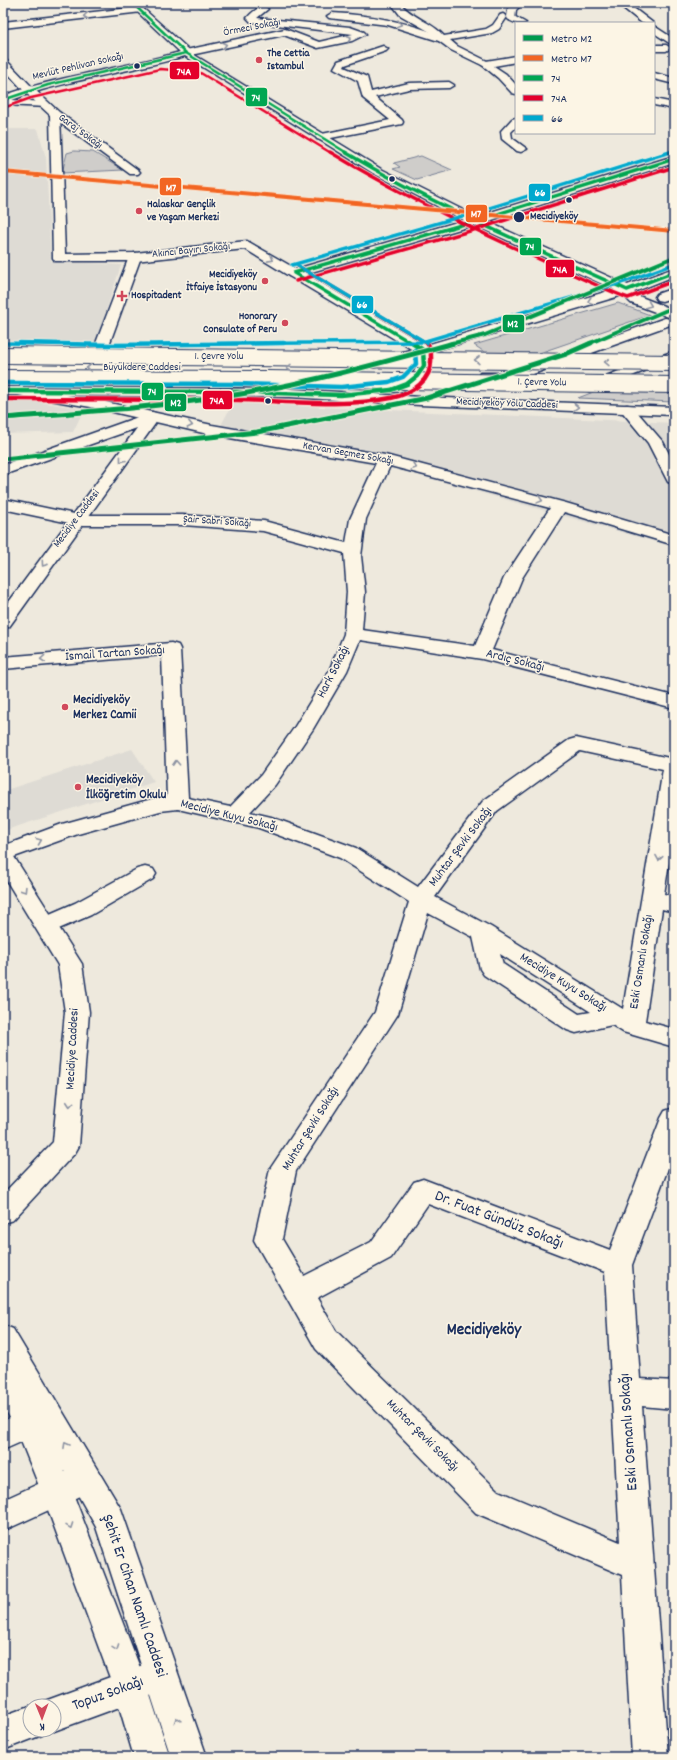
<svg xmlns="http://www.w3.org/2000/svg" width="677" height="1760" viewBox="0 0 677 1760" font-family="Dekko,sans-serif">
<style>
.built{fill:#dedbd4}
.green{fill:#cfcdca;stroke:#757e94}
.lines{fill:none;stroke-linecap:round;stroke-linejoin:round}
.street-casing{stroke:#1b2f5e;stroke-width:3}
.secondary-casing{stroke:#1b2f5e;stroke-width:3}
.primary-casing{stroke:#1b2f5e;stroke-width:3}
.street{fill:#fcf5e5;fill-rule:evenodd}
.secondary{fill:#fcf5e5;fill-rule:evenodd}
.primary{fill:#fcf5e5;fill-rule:evenodd}
.highway-bridge-casing{stroke:#1b2f5e;stroke-width:18;stroke-linecap:butt}
.highway-bridge{stroke:#fcf5e5;stroke-width:16}
.bus-1-far2-casing{stroke:#fcf5e5;stroke-width:4}
.bus-1-far1-casing{stroke:#fcf5e5;stroke-width:5}
.bus-1-casing{stroke:#fcf5e5;stroke-width:6}
.bus-2-far2-casing{stroke:#fcf5e5;stroke-width:4}
.bus-2-far1-casing{stroke:#fcf5e5;stroke-width:5}
.bus-2-casing{stroke:#fcf5e5;stroke-width:6}
.bus-3-far2-casing{stroke:#fcf5e5;stroke-width:4}
.bus-3-far1-casing{stroke:#fcf5e5;stroke-width:5}
.bus-3-casing{stroke:#fcf5e5;stroke-width:6}
.bus-1-far2{stroke:#00a651;stroke-width:2.5}
.bus-1-far1{stroke:#00a651;stroke-width:3.5}
.bus-1{stroke:#00a651;stroke-width:4.5}
.bus-2-far2{stroke:#e4002b;stroke-width:2.5}
.bus-2-far1{stroke:#e4002b;stroke-width:3.5}
.bus-2{stroke:#e4002b;stroke-width:4.5}
.bus-3-far2{stroke:#00a9ce;stroke-width:2.5}
.bus-3-far1{stroke:#00a9ce;stroke-width:3.5}
.bus-3{stroke:#00a9ce;stroke-width:4.5}
.metro-1-far1-casing{stroke:#fcf5e5;stroke-width:5.5}
.metro-1-casing{stroke:#fcf5e5;stroke-width:7}
.metro-2-casing{stroke:#fcf5e5;stroke-width:5.5}
.metro-1-far1{stroke:#009a4c;stroke-width:4}
.metro-1{stroke:#009a4c;stroke-width:5}
.metro-2{stroke:#f26522;stroke-width:4}
.oneway{stroke:#8c92a2}
.poi-dot{fill:#d1495b;stroke:#fcf5e5;stroke-width:1.5}
.bus-dot{fill:#1b2f5e;stroke:#fcf5e5;stroke-width:1.5}
.labels{text-anchor:middle;dominant-baseline:central;stroke-width:3;stroke-linejoin:round;paint-order:stroke}
.far-street-label{font-size:11px;fill:#1b2f5e;stroke:#fcf5e5}
.far-poi-label{font-size:11px;font-weight:bold;fill:#1b2f5e;stroke:#fcf5e5;text-anchor:start}
.far-stop-label{font-size:11px;font-weight:bold;fill:#1b2f5e;stroke:#fcf5e5;text-anchor:start}
.street-label{font-size:13px;fill:#1b2f5e;stroke:#fcf5e5}
.poi-label{font-size:13px;font-weight:bold;fill:#1b2f5e;stroke:#fcf5e5;text-anchor:start}
.near-street-label{font-size:16px;fill:#1b2f5e;stroke:#fcf5e5}
.near-neighbourhood-label{font-size:17px;font-weight:bold;fill:#1b2f5e;stroke:#fcf5e5}
.line-badge{stroke:#fcf5e5;stroke-width:1.5}
.badge-label{font-size:11px;text-anchor:middle;font-weight:bold;fill:#fff}
</style>
<rect width="100%" height="100%" fill="#eee9dd"/>
<filter id="ink" filterUnits="userSpaceOnUse"><feTurbulence type="fractalNoise" baseFrequency=".025" numOctaves="2"/><feDisplacementMap in="SourceGraphic" scale="8" xChannelSelector="R" yChannelSelector="G"/><feConvolveMatrix kernelMatrix="1 2 1 2 8 2 1 2 1" color-interpolation-filters="sRGB"/></filter>
<g filter="url(#ink)">
<!-- built -->
<path class="built" d="M3 129H38L46 158 51 261 121 265 95 345 66 349 3 348Z
M3 396 84 409 73 432 3 434Z
M233 403 674 423V547L400 470 215 436Z
M132 749 154 782 3 831V791Z"/>
<!-- green -->
<path class="green" d="M74 151 93 152 123 170 62 173 67 153Z
M421 156 452 170 417 180 393 169 400 167 394 163Z
M618 303 650 315 504 365 474 345Z
M609 386 674 389V402L578 398Z"/>
<g class="lines">
<!-- street casing -->
<g class="street-casing">
<path id="street" d="M264 6 268 9 257 18 350 27 364 32 366 34 352 41 318 48 284 35 186 56 181 53 186 50 285 29 319 42 353 34 251 22 247 18C252 12 257 8 264 6Z
M139 7 142 8 143 10 142 12 3 28V22Z
M332 13C372 15 408 22 445 37L447 39 442 42 388 25 329 18 327 16Z
M512 15 526 23C518 23 513 24 507 18L509 16Z
M654 45H666L671 48 666 51H654Z
M383 46 388 49 386 51 345 65 344 67 367 77 371 92 409 83 449 82 454 85 449 88 409 89 375 97 402 120 403 122 402 124 321 140 317 139 316 137 317 135 390 120 363 98 358 81 334 68 338 61Z
M516 56V62L494 66 506 74 516 85V94L512 93 498 78 481 64 486 61Z
M3 59 6 60 33 88 59 112 138 170 140 172 138 174H130L51 116 25 92 3 68Z
M654 73 674 78V84L654 79Z
M654 99 674 103V109L654 105Z
M516 118V127L511 132 512 138 527 149 521 152 517 151 502 139 501 131 512 119Z
M674 156V163L479 224H471L469 221 471 218Z
M135 253 139 254 141 257 109 345C102 354 83 359 72 356L70 353 72 350 89 347 96 343 129 257 131 254Z
M294 269 299 270 428 347 430 350 428 353 423 354 418 353 289 276 288 273 289 270Z
M665 318 670 319 672 322 670 325 516 380 511 381 480 379 478 376 480 373H510Z
M674 351V360L594 390 589 391 584 390 582 387 584 384Z
M17 387 91 399 212 425 385 455 566 503 674 535V545L564 512 522 578 492 650 674 696V708L482 659 360 640 347 671 313 729 275 785 250 812 271 817 356 848 418 887 483 801 569 740 576 738 674 759V832L664 894 674 896V912L662 909 645 1021 674 1029V1047L623 1032 612 1025 576 1033 567 1030 484 975 480 969 473 937 428 913 398 1014 296 1171 282 1239 304 1276 371 1242 414 1182 423 1179 610 1250 661 1118 665 1111 674 1108V1152L632 1265 640 1379 674 1381V1409L642 1406 668 1757H632L622 1575 476 1513 316 1349 254 1240 270 1169 375 1012 409 902 340 858 259 828 178 809 160 811 78 834 3 861V846L62 824 159 797 167 796 162 655 3 669V657L171 643 178 645 180 649 188 798 230 807 261 775 294 728 329 671 344 634 347 592 344 553 263 531 183 525H79L3 509V499L79 515H183L264 521 346 543 350 519 376 463 212 435 91 407 12 394 10 391 12 388ZM390 466 550 508 504 578 475 646 362 630 365 592 361 556 366 519ZM580 751 663 769 623 1009 491 927 435 897 497 811ZM500 954 591 1012 579 1014 503 964ZM428 1204 605 1272 620 1542 498 1491 336 1331 317 1298 391 1258Z
M627 405 632 406 663 442 674 464V484L668 482 648 443 620 409 622 406Z
M145 867 153 869 156 874 153 879 91 915 54 931 46 933 38 931 35 925 38 919 75 903 137 869Z
M44 1403 55 1407 59 1417 55 1427 3 1450V1421Z
M84 1463 95 1467 99 1478 95 1489 3 1531V1500Z
M143 1665 155 1670 160 1682 155 1694 54 1731 51 1730H54V1706H40L42 1702Z
M30 1706V1730H44L42 1735 3 1750V1716Z"/>
</g>
<!-- secondary casing -->
<g class="secondary-casing">
<path id="secondary" d="M128 3H137L196 56 381 169 479 218 632 287 634 290 632 293H622L474 225 294 277 289 276 245 249 135 261H55L53 258 50 114 55 111 60 114 65 254 135 253 247 241 296 269 464 220 373 173 185 56C128 73 67 79 12 100L44 102 48 103 49 105 48 107 3 105V96C60 75 122 69 180 52Z
M391 3H400C412 18 432 22 444 36L486 29 493 25 500 15 503 14 507 17 508 9 514 3H523L516 10 515 20H509L507 17 499 29 492 33 450 40 457 46 489 62 491 64 486 67 451 50 439 41 432 33 400 15Z
M617 3H627L653 23H642Z
M654 26 674 39V46L654 33Z
M152 412 157 414 160 417 9 627 3 628V610L137 428 3 475V465Z
M3 850 11 852 82 964 89 1012 79 1146 75 1153 13 1220 3 1223V1194L53 1142 65 1012 58 965 3 875Z
M3 1325 13 1329 121 1509 207 1757H171L96 1527 64 1470 147 1686 170 1757H134L113 1686 41 1491 17 1431 3 1405Z"/>
</g>
<!-- primary casing -->
<g class="primary-casing">
<path id="primary" d="M674 268V276L634 292 641 297 674 310V319L631 303 623 295 431 352C432 358 432 365 429 371 423 383 404 395 390 391L388 388C397 375 419 384 417 356L375 367 324 372H3V364C76 364 149 363 221 364 280 364 338 366 396 354L622 287Z
M674 288V297L662 301 657 300 655 297 657 294Z
M3 387 290 389 420 397 674 407V415L420 405 290 397 3 395Z"/>
</g>
<!-- street -->
<use href="#street" class="street"/>
<!-- secondary -->
<use href="#secondary" class="secondary"/>
<!-- primary -->
<use href="#primary" class="primary"/>
<!-- highway-bridge casing -->
<g class="highway-bridge-casing">
<path id="highway-bridge" d="M3 355 674 363
M3 378 268 379 674 385"/>
</g>
<!-- highway-bridge -->
<use href="#highway-bridge" class="highway-bridge"/>
<!-- bus-1-far2 casing -->
<g class="bus-1-far2-casing">
<path id="bus-1-far2" d="M132 3 186 53 347 153
M3 100 48 85 186 53"/>
</g>
<!-- bus-1-far1 casing -->
<g class="bus-1-far1-casing">
<path id="bus-1-far1" d="M345 152C435 206 532 247 627 290L674 272
M294 273 475 221 674 159
M294 273 413 344"/>
</g>
<!-- bus-1 casing -->
<g class="bus-1-casing">
<path id="bus-1" d="M3 391 238 392 341 395 391 390 407 384 417 376 424 366 423 350 412 343"/>
</g>
<!-- bus-2-far2 casing -->
<g class="bus-2-far2-casing">
<path id="bus-2-far2" d="M6 107 31 98 160 69 199 72 331 153"/>
</g>
<!-- bus-2-far1 casing -->
<g class="bus-2-far1-casing">
<path id="bus-2-far1" d="M330 152C391 189 454 220 519 250 555 266 591 284 628 298L674 281
M298 266 428 344
M296 281 477 229 674 167"/>
</g>
<!-- bus-2 casing -->
<g class="bus-2-casing">
<path id="bus-2" d="M3 399C81 399 159 399 237 400 288 401 341 408 391 398 412 394 433 380 431 357 431 352 431 348 427 343"/>
</g>
<!-- bus-3-far2 casing -->
<g class="bus-3-far2-casing">
<path id="bus-3-far2" d="M667 153 672 151"/>
</g>
<!-- bus-3-far1 casing -->
<g class="bus-3-far1-casing">
<path id="bus-3-far1" d="M292 265 473 213 670 152
M298 266 427 343
M3 343 74 344
M180 344 422 342 624 282 671 265"/>
</g>
<!-- bus-3 casing -->
<g class="bus-3-casing">
<path id="bus-3" d="M20 343 110 345 284 343
M3 383 238 384 341 387 389 382 403 377 416 364 415 350"/>
</g>
<!-- bus-1-far2 -->
<use href="#bus-1-far2" class="bus-1-far2"/>
<!-- bus-1-far1 -->
<use href="#bus-1-far1" class="bus-1-far1"/>
<!-- bus-1 -->
<use href="#bus-1" class="bus-1"/>
<!-- bus-2-far2 -->
<use href="#bus-2-far2" class="bus-2-far2"/>
<!-- bus-2-far1 -->
<use href="#bus-2-far1" class="bus-2-far1"/>
<!-- bus-2 -->
<use href="#bus-2" class="bus-2"/>
<!-- bus-3-far2 -->
<use href="#bus-3-far2" class="bus-3-far2"/>
<!-- bus-3-far1 -->
<use href="#bus-3-far1" class="bus-3-far1"/>
<!-- bus-3 -->
<use href="#bus-3" class="bus-3"/>
<!-- metro-1-far1 casing -->
<g class="metro-1-far1-casing">
<path id="metro-1-far1" d="M450 344 485 335 674 257
M588 344 674 307"/>
</g>
<!-- metro-1 casing -->
<g class="metro-1-casing">
<path id="metro-1" d="M3 418C83 412 163 407 241 394 313 382 384 362 454 343
M3 459 257 432 427 398 566 354 591 343"/>
</g>
<!-- metro-2 casing -->
<g class="metro-2-casing">
<path id="metro-2" d="M3 172 674 231"/>
</g>
<!-- metro-1-far1 -->
<use href="#metro-1-far1" class="metro-1-far1"/>
<!-- metro-1 -->
<use href="#metro-1" class="metro-1"/>
<!-- metro-2 -->
<use href="#metro-2" class="metro-2"/>
</g>
<!-- one-way arrows -->
<defs><path id="oneway-chevron" d="M-2-3.5L2.5 0L-2 3.5" fill="none" stroke-width="1.6" stroke-linecap="round" stroke-linejoin="round"/></defs>
<g class="oneway">
<use href="#oneway-chevron" transform="translate(86 16) rotate(174)"/>
<use href="#oneway-chevron" transform="translate(399 24) rotate(15)"/>
<use href="#oneway-chevron" transform="translate(349 38) rotate(-17)"/>
<use href="#oneway-chevron" transform="translate(224 45) rotate(-12)"/>
<use href="#oneway-chevron" transform="translate(271 259) rotate(29)"/>
<use href="#oneway-chevron" transform="translate(590 301) rotate(164)"/>
<use href="#oneway-chevron" transform="translate(649 305) rotate(22)"/>
<use href="#oneway-chevron" transform="translate(477 360) rotate(-179)"/>
<use href="#oneway-chevron" transform="translate(607 362) rotate(-179)"/>
<use href="#oneway-chevron" transform="translate(89 368) rotate(-180)"/>
<use href="#oneway-chevron" transform="translate(289 368) rotate(179)"/>
<use href="#oneway-chevron" transform="translate(576 407) rotate(2)"/>
<use href="#oneway-chevron" transform="translate(190 425) rotate(13)"/>
<use href="#oneway-chevron" transform="translate(122 460) rotate(127)"/>
<use href="#oneway-chevron" transform="translate(414 467) rotate(15)"/>
<use href="#oneway-chevron" transform="translate(540 500) rotate(15)"/>
<use href="#oneway-chevron" transform="translate(44 564) rotate(125)"/>
<use href="#oneway-chevron" transform="translate(43 659) rotate(175)"/>
<use href="#oneway-chevron" transform="translate(176 763) rotate(-93)"/>
<use href="#oneway-chevron" transform="translate(39 841) rotate(-21)"/>
<use href="#oneway-chevron" transform="translate(659 858) rotate(99)"/>
<use href="#oneway-chevron" transform="translate(24 890) rotate(58)"/>
<use href="#oneway-chevron" transform="translate(70 1104) rotate(95)"/>
<use href="#oneway-chevron" transform="translate(66 1445) rotate(-119)"/>
<use href="#oneway-chevron" transform="translate(70 1526) rotate(70)"/>
<use href="#oneway-chevron" transform="translate(116 1648) rotate(70)"/>
<use href="#oneway-chevron" transform="translate(177 1720) rotate(-108)"/>
</g>
</g>
<!-- markers -->
<g class="poi-dot">
<circle cx="259" cy="60" r="4"/>
<circle cx="139" cy="211" r="4"/>
<circle cx="265" cy="281" r="4"/>
<path d="M120 290h4v4h4v4h-4v4h-4v-4h-4v-4h4z"/>
<circle cx="285" cy="323" r="4"/>
<circle cx="65" cy="707" r="4"/>
<circle cx="78" cy="787" r="4"/>
</g>
<g class="bus-dot">
<circle cx="137" cy="66" r="3.5"/>
<circle cx="392" cy="179" r="3.5"/>
<circle cx="569" cy="200" r="3.5"/>
<circle cx="519" cy="217" r="6"/>
<circle cx="268" cy="401" r="3.5"/>
</g>
<g class="labels">
<!-- far-street labels -->
<g class="far-street-label">
<text transform="translate(252 28) rotate(-11)">Örmeci Sokağı</text>
<text transform="translate(78 67) rotate(-13)">Mevlüt Pehlivan Sokağı</text>
<text transform="translate(80 132) rotate(36)">Garaj Sokağı</text>
<text transform="translate(191 251) rotate(-6)">Akıncı Bayırı Sokağı</text>
<text x="219" y="357">1. Çevre Yolu</text>
<text x="142" y="368">Büyükdere Caddesi</text>
<text transform="translate(542 383) rotate(1)">1. Çevre Yolu</text>
<text transform="translate(507 404) rotate(2)">Mecidiyeköy Yolu Caddesi</text>
<text transform="translate(348 454) rotate(10)">Kervan Geçmez Sokağı</text>
<text transform="translate(77 519) rotate(-53)">Mecidiye Caddesi</text>
<text transform="translate(217 522) rotate(4)">Şair Sabri Sokağı</text>
</g>
<!-- far-poi labels -->
<g class="far-poi-label">
<text x="267" y="54">The Cettia<tspan x="267" dy="13">Istambul</tspan></text>
<text x="147" y="205">Halaskar Gençlik<tspan x="147" dy="13">ve Yaşam Merkezi</tspan></text>
<text x="257" y="275" text-anchor="end">Mecidiyeköy<tspan x="257" dy="13">İtfaiye İstasyonu</tspan></text>
<text x="131" y="296">Hospitadent</text>
<text x="277" y="317" text-anchor="end">Honorary<tspan x="277" dy="13">Consulate of Peru</tspan></text>
</g>
<!-- far-stop labels -->
<g class="far-stop-label">
<text x="530" y="217">Mecidiyeköy</text>
</g>
<!-- street labels -->
<g class="street-label">
<text transform="translate(115 654) rotate(-4)">İsmail Tartan Sokağı</text>
<text transform="translate(515 661) rotate(14)">Ardıç Sokağı</text>
<text transform="translate(334 672) rotate(-63)">Hark Sokağı</text>
<text transform="translate(229 816) rotate(14)">Mecidiye Kuyu Sokağı</text>
<text transform="translate(461 847) rotate(-53)">Muhtar Şevki Sokağı</text>
<text transform="translate(642 962) rotate(-81)">Eski Osmanlı Sokağı</text>
<text transform="translate(563 983) rotate(32)">Mecidiye Kuyu Sokağı</text>
<text transform="translate(73 1049) rotate(-87)">Mecidiye Caddesi</text>
<text transform="translate(311 1129) rotate(-58)">Muhtar Şevki Sokağı</text>
<text transform="translate(422 1436) rotate(45)">Muhtar Şevki Sokağı</text>
</g>
<!-- poi labels -->
<g class="poi-label">
<text x="73" y="700">Mecidiyeköy<tspan x="73" dy="15">Merkez Camii</tspan></text>
<text x="86" y="780">Mecidiyeköy<tspan x="86" dy="15">İlköğretim Okulu</tspan></text>
</g>
<!-- near-street labels -->
<g class="near-street-label">
<text transform="translate(499 1220) rotate(21)">Dr. Fuat Gündüz Sokağı</text>
<text transform="translate(629 1432) rotate(-94)">Eski Osmanlı Sokağı</text>
<text transform="translate(134 1596) rotate(71)">Şehit Er Cihan Namlı Caddesi</text>
<text transform="translate(108 1694) rotate(-20)">Topuz Sokağı</text>
</g>
<!-- near-neighbourhood labels -->
<g class="near-neighbourhood-label">
<text x="484" y="1331">Mecidiyeköy</text>
</g>
</g>
<g class="line-badge">
<rect x="169" y="61" width="31" height="19" rx="4" fill="#e4002b"/>
<rect x="245" y="87" width="23" height="20" rx="4" fill="#00a651"/>
<rect x="159" y="177" width="23" height="19" rx="4" fill="#f26522"/>
<rect x="528" y="183" width="23" height="19" rx="4" fill="#00a9ce"/>
<rect x="465" y="204" width="23" height="19" rx="4" fill="#f26522"/>
<rect x="519" y="237" width="23" height="19" rx="4" fill="#00a651"/>
<rect x="545" y="259" width="30" height="19" rx="4" fill="#e4002b"/>
<rect x="351" y="295" width="23" height="19" rx="4" fill="#00a9ce"/>
<rect x="502" y="314" width="23" height="19" rx="4" fill="#009a4c"/>
<rect x="141" y="382" width="23" height="19" rx="4" fill="#00a651"/>
<rect x="202" y="390" width="31" height="20" rx="4" fill="#e4002b"/>
<rect x="164" y="393" width="23" height="19" rx="4" fill="#009a4c"/>
</g>
<g class="badge-label">
<text x="184" y="75">74A</text>
<text x="256" y="101">74</text>
<text x="171" y="191">M7</text>
<text x="540" y="196">66</text>
<text x="476" y="217">M7</text>
<text x="530" y="250">74</text>
<text x="560" y="273">74A</text>
<text x="362" y="308">66</text>
<text x="513" y="327">M2</text>
<text x="152" y="395">74</text>
<text x="217" y="404">74A</text>
<text x="176" y="406">M2</text>
</g>
<!-- margin -->
<rect width="677" height="1760" fill="none" stroke="#fcf5e5" stroke-width="16"/>
<rect x="8" y="8" width="661" height="1744" fill="none" stroke="#1b2f5e" stroke-width="1.5" filter="url(#ink)"/>
<!-- legend -->
<rect x="515" y="22" width="140" height="112" fill="#fcf5e5" stroke="#a2a6af"/>
<rect x="523" y="35" width="20" height="6" fill="#009a4c" stroke="#a2a6af"/>
<text x="551" y="42" font-size="12" fill="#1b2f5e">Metro M2</text>
<rect x="523" y="55" width="20" height="6" fill="#f26522" stroke="#a2a6af"/>
<text x="551" y="62" font-size="12" fill="#1b2f5e">Metro M7</text>
<rect x="523" y="75" width="20" height="6" fill="#00a651" stroke="#a2a6af"/>
<text x="551" y="82" font-size="12" fill="#1b2f5e">74</text>
<rect x="523" y="95" width="20" height="6" fill="#e4002b" stroke="#a2a6af"/>
<text x="551" y="102" font-size="12" fill="#1b2f5e">74A</text>
<rect x="523" y="115" width="20" height="6" fill="#00a9ce" stroke="#a2a6af"/>
<text x="551" y="122" font-size="12" fill="#1b2f5e">66</text>
<!-- north arrow -->
<g transform="translate(42 1718) rotate(179)"><circle r="19" fill="#fcf5e5" stroke="#a2a6af"/>
<path d="M0-3L7 15L0 10L-7 15Z" fill="#d1495b"/>
<text y="-6" font-size="11" font-weight="bold" text-anchor="middle" fill="#1b2f5e">K</text>
</g>
</svg>
